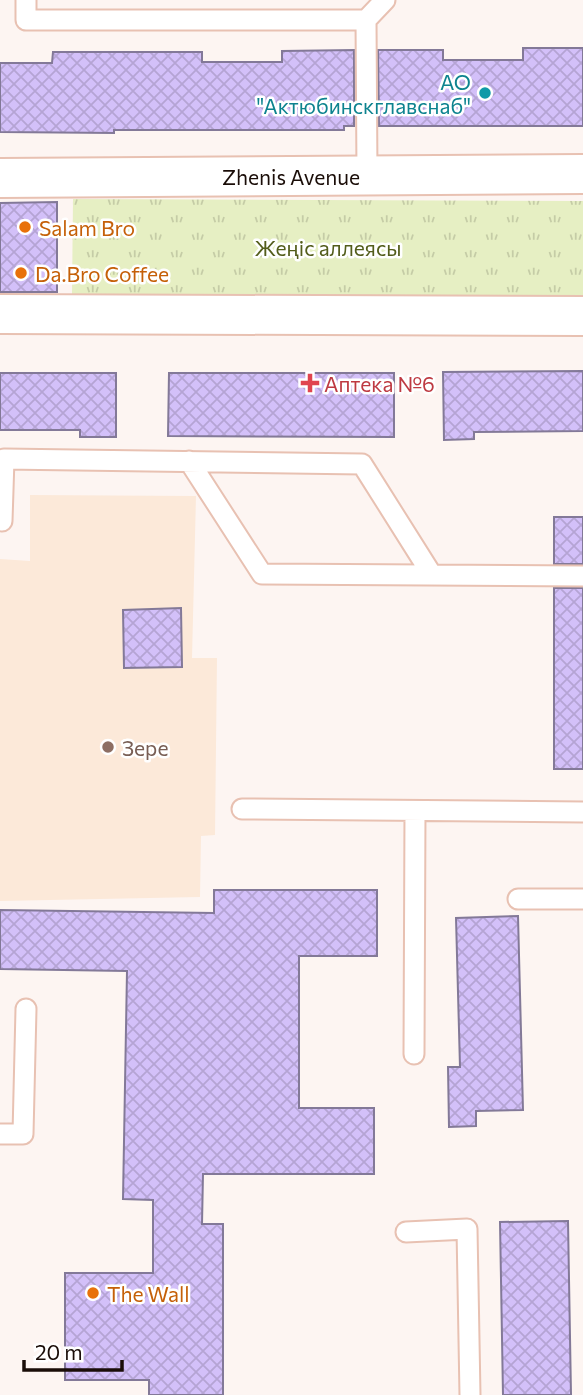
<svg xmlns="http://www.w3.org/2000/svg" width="583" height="1395" viewBox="0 0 583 1395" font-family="Commissioner,sans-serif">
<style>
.commercial{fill:#fce9d9}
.park{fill:url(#park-tufts)}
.building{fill:url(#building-cross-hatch);stroke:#837998;stroke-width:2}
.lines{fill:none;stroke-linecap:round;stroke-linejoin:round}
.service-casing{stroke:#e8c1b2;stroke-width:23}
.tertiary-casing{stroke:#e8c1b2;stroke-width:42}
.service{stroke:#fff;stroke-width:19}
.tertiary{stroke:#fff;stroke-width:38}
.culture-dot{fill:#0f9aa8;stroke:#fff;stroke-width:2.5}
.food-dot{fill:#e8710a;stroke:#fff;stroke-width:2.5}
.health-dot{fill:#e0444e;stroke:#fff;stroke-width:2.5}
.education-dot{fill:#8d6e63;stroke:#fff;stroke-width:2.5}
.labels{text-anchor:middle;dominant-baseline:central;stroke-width:5;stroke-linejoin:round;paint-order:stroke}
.culture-label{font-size:21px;fill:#0d838f;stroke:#fff;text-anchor:end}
.street-label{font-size:21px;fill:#1a0d08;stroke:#fff}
.food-label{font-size:21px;fill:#c56008;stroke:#fff;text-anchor:start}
.park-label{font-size:21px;fill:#535d1b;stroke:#fff}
.health-label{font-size:21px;fill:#be3a42;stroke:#fff;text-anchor:start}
.education-label{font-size:21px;fill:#785e54;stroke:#fff;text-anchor:start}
</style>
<defs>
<pattern id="park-tufts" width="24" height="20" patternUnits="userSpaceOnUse" patternTransform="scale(1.75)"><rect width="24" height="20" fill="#e6efc3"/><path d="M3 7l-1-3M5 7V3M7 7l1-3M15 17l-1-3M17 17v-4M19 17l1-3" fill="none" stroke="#c5cca6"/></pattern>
<pattern id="building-cross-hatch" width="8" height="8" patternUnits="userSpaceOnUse" patternTransform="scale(1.75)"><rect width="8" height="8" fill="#d3c0f9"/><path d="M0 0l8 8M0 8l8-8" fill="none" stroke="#b5a4d4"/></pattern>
</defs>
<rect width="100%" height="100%" fill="#fdf5f2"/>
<!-- commercial -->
<path class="commercial" d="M30 495 196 496 192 658H217L215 835 201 836 200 897 0 901V559L30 561Z"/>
<!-- park -->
<path class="park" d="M73 199 583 201V296L72 294Z"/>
<!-- building -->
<path class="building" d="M523 48H583V126H379L378 50H443V60H523Z
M354 50V126H344V130H114V133L0 132V63H52L53 52H202V62H282V51Z
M57 202V292H0V203Z
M583 371V431L474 432V439L444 440 443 372Z
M0 373H116V437H80V430H0Z
M169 373H394V437L168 436Z
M554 517H583V564H554Z
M554 588H583V769H554Z
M181 608 182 667 124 668 123 610Z
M214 890H377V956H299V1108H374V1174H203L202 1224H223V1395H149V1380H65V1273H153V1200L123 1199 127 971 0 969V910L214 913Z
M518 916 523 1110 476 1111V1126L449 1127 448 1067H460L456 918Z
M568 1221 571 1395H503L500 1222Z"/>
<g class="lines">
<!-- service casing -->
<g class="service-casing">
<path id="service" d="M26 0V20H366L385 0
M366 20 367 175
M189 461 262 574 583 576
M2 521 4 459 362 464 432 575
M242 809 583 812
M518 899H583
M414 1054 415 811
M0 1134H23L26 1009
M406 1232 467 1229 470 1395"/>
</g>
<!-- tertiary casing -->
<g class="tertiary-casing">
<path id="tertiary" d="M0 178 583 174
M0 314 583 316"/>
</g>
<!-- service -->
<use href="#service" class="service"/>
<!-- tertiary -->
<use href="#tertiary" class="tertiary"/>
</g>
<!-- markers -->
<circle class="culture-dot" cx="485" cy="93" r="7"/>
<g class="food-dot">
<circle cx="25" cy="227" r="7"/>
<circle cx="21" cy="273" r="7"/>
<circle cx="93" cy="1293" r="7"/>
</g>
<path class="health-dot" d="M306.5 372.5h7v7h7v7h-7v7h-7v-7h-7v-7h7z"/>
<circle class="education-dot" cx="108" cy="747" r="7"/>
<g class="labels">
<!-- culture labels -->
<g class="culture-label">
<text x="471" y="81">АО<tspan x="471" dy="24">"Актюбинскглавснаб"</tspan></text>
</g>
<!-- street labels -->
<g class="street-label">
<text x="291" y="176">Zhenis Avenue</text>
</g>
<!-- food labels -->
<g class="food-label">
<text x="39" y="227">Salam Bro</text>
<text x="35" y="273">Da.Bro Coffee</text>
<text x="107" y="1293">The Wall</text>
</g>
<!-- park labels -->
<g class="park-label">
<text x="328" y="247">Жеңіс аллеясы</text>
</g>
<!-- health labels -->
<g class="health-label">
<text x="324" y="383">Аптека №6</text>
</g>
<!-- education labels -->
<g class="education-label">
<text x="122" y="747">Зере</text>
</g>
</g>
<!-- scale -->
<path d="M24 1360v10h98v-10" fill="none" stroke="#1a0d08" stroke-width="3.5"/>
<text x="35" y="1360" font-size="21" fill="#1a0d08" stroke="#ffffff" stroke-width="5" paint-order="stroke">20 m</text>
</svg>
